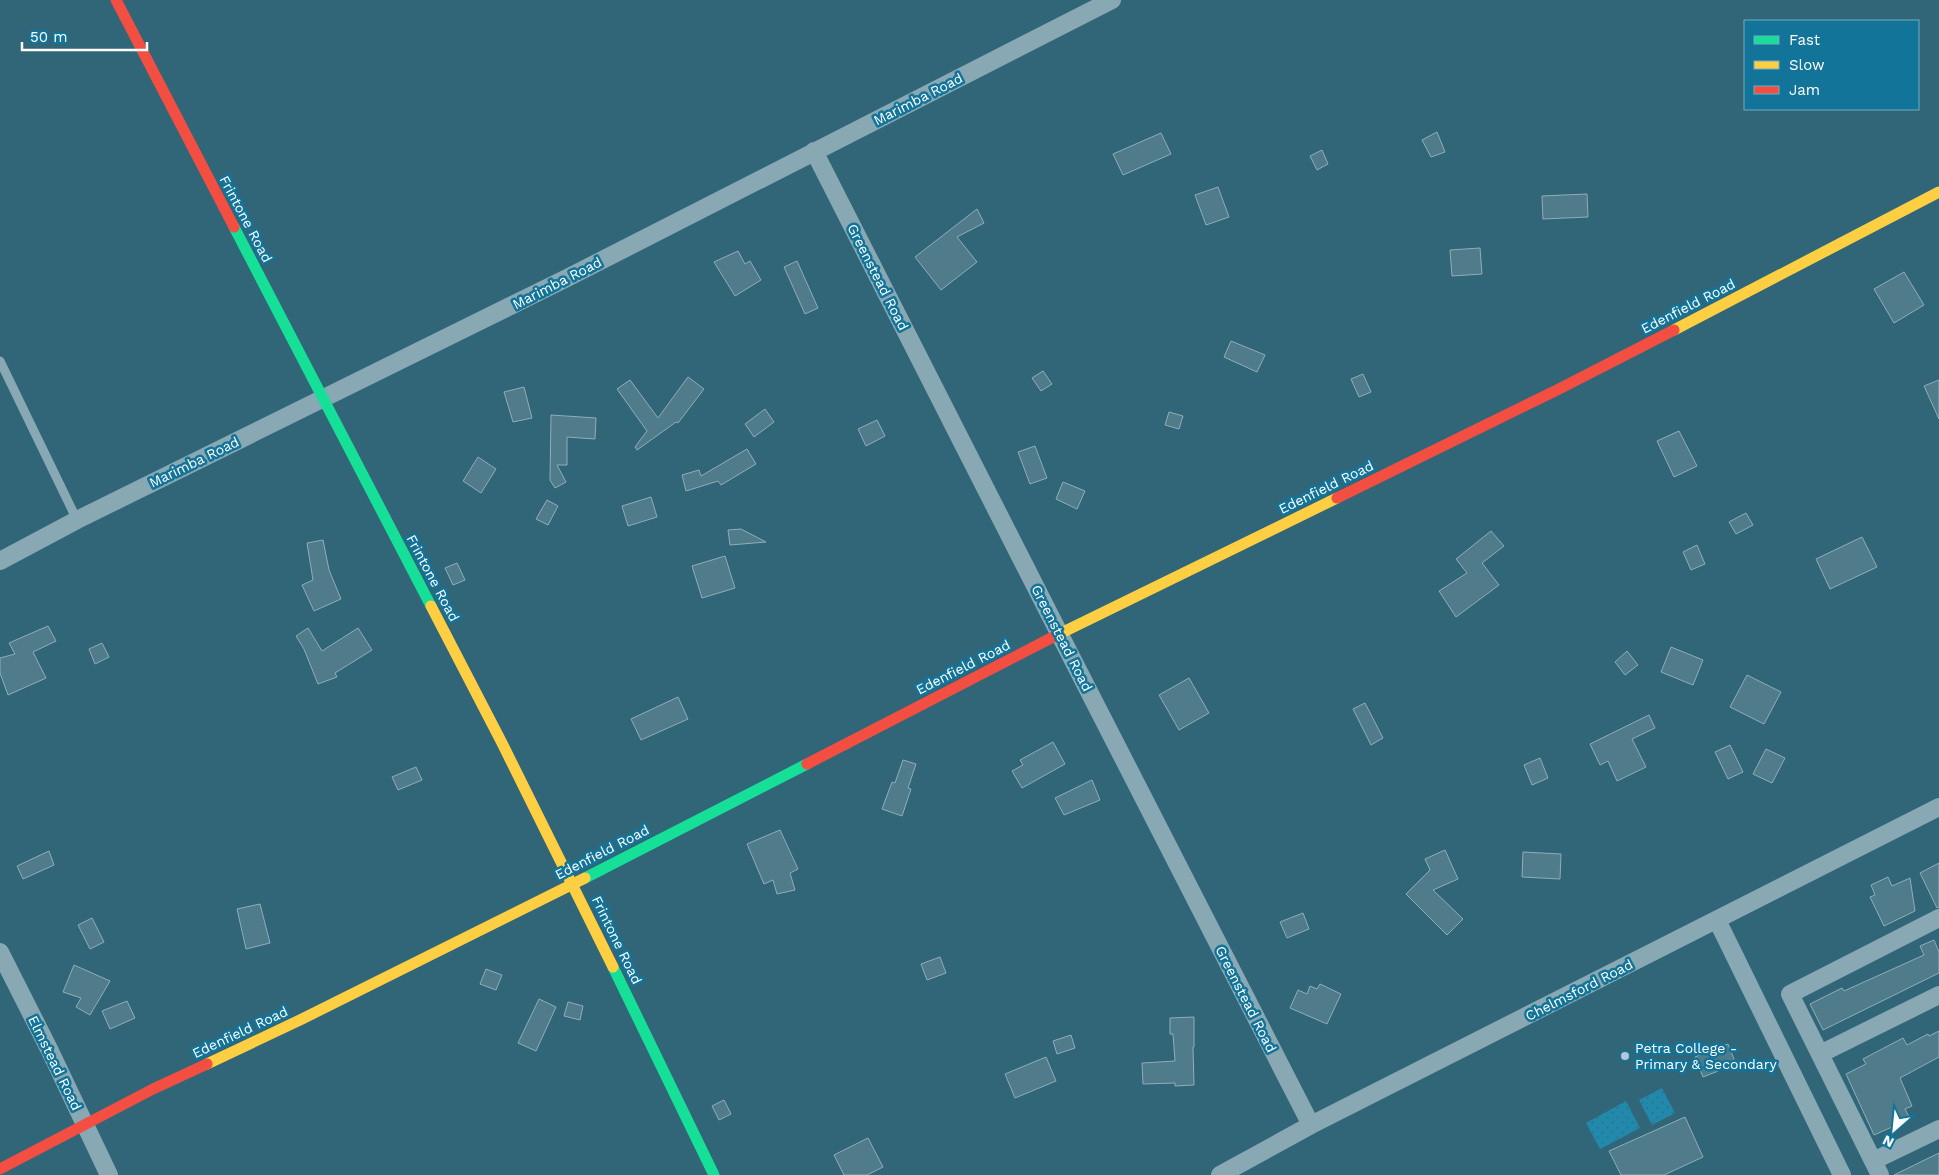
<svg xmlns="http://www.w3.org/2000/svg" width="1939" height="1175" viewBox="0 0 1939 1175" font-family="'Work Sans',sans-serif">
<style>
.green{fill:url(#green-dots)}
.building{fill:#507b8a;stroke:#8faeb9}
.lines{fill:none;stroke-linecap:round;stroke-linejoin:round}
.lane{stroke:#88a8b4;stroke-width:9}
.street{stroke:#88a8b4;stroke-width:18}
.fast{stroke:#16e098;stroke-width:11}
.slow{stroke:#ffcf43;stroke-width:11}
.jam{stroke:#f24e42;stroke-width:11}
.poi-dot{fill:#b7c9d0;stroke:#127498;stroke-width:2}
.labels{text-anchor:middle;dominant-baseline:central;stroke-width:5;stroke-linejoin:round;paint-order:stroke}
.street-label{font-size:14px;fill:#fff;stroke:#127498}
.poi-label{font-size:14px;fill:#fff;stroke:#127498;text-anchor:start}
</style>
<defs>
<pattern id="green-dots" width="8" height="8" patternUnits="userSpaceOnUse" patternTransform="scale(1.25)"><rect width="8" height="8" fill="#2189ac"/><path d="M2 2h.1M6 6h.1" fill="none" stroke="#327186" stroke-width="1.8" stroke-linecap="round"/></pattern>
</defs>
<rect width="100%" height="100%" fill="#316679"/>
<!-- green -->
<path class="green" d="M1662 1088 1675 1113 1652 1125 1639 1100Z
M1626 1101 1640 1128 1600 1149 1586 1123Z"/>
<!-- building -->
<path class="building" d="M1437 132 1445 152 1431 157 1422 140Z
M1161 133 1171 154 1123 175 1113 154Z
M1322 150 1328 164 1317 170 1310 156Z
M1218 187 1229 217 1206 225 1195 195Z
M1587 194 1588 217 1543 219 1542 196Z
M977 209 984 223 957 237 977 262 941 290 915 257Z
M1480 248 1482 274 1452 276 1450 250Z
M738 251 745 264 750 261 761 280 735 296 714 262Z
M797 261 818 308 805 314 784 267Z
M1904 272 1924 305 1894 323 1874 289Z
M1231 341 1265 355 1257 372 1224 357Z
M1043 371 1052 384 1041 391 1032 378Z
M1363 374 1371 392 1359 397 1351 379Z
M688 377 704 389 678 423 676 422 637 450 635 447 647 431 617 389 630 380 658 418Z
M1939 380V419L1924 386Z
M524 387 532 418 513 422 504 392Z
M765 409 774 422 754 437 745 424Z
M1169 412 1183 416 1179 429 1165 425Z
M551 415 596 418 595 439 567 437V465H557L566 482 555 488 550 480Z
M877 420 885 436 866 446 858 429Z
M1679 431 1697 466 1674 477 1657 441Z
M1035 446 1047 478 1030 484 1018 452Z
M747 449 756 464 721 485 718 481 686 491 682 475 699 470 701 476Z
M478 457 496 469 481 493 463 481Z
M1063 482 1085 491 1077 509 1056 499Z
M651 497 657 517 628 526 622 506Z
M547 500 558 506 548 525 536 519Z
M1746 513 1753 525 1736 534 1729 522Z
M741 529 766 542 730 545 728 530Z
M1491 531 1504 546 1482 563 1499 585 1456 617 1439 591 1467 573 1456 559Z
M1862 537 1877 567 1830 589 1816 559Z
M323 540 329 570 341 599 314 611 302 585 313 580 307 543Z
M1697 545 1705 564 1691 570 1683 552Z
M725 556 735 588 702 598 692 566Z
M457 563 465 580 453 585 445 568Z
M48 626 56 641 33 652 46 678 8 695 0 673V658L15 654 9 643Z
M308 628 322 651 358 628 372 650 335 673 337 677 318 684 304 649 296 636Z
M102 643 109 657 95 664 89 649Z
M1671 647 1703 660 1693 685 1661 672Z
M1627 651 1638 665 1625 675 1615 662Z
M1747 675 1781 692 1764 724 1730 707Z
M1189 678 1209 713 1179 730 1159 695Z
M678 697 688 719 641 740 631 719Z
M1365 703 1383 738 1371 745 1353 709Z
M1649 715 1655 728 1632 739 1646 767 1617 781 1608 761 1600 765 1590 744Z
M1053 742 1065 764 1022 788 1012 771 1023 765 1020 760Z
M1730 745 1743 772 1728 779 1715 752Z
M1766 749 1785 758 1772 783 1753 774Z
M1540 758 1548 778 1532 785 1524 765Z
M903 760 916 764 908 788 911 789 902 816 882 809 892 782 895 783Z
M416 767 422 780 398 790 392 777Z
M1092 780 1100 800 1064 815 1055 798Z
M780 830 798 869 790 873 795 890 777 894 773 880 764 884 747 844Z
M1445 850 1458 879 1433 890 1463 919 1447 935 1406 894 1430 870 1425 859Z
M49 851 54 865 23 879 17 866Z
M1523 852 1561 854 1560 879 1522 877Z
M1939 863V907L1937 908 1920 873Z
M1888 877 1892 886 1910 878 1915 911 1884 926 1870 897 1875 895 1871 885Z
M260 904 270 943 246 949 237 909Z
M1303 913 1309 929 1287 938 1280 922Z
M92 918 104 942 90 949 78 925Z
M1934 940 1939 952V973L1823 1030 1810 1004 1842 988 1844 991 1924 955 1920 946Z
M940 957 946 973 927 980 921 964Z
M74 965 110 981 90 1015 76 1007 81 998 63 992Z
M486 969 502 975 496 990 480 984Z
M1320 984 1341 994 1327 1024 1290 1008 1298 990 1307 994 1310 986 1317 989Z
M539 999 556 1007 536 1051 518 1043Z
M127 1001 135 1018 110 1029 102 1011Z
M568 1002 583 1006 580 1020 564 1016Z
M1194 1017V1047H1193L1194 1085 1175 1086V1083L1143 1084 1142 1063 1175 1061 1173 1034H1170V1018Z
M1939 1031V1057L1900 1078 1912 1106 1905 1109 1910 1119 1874 1135 1846 1074 1866 1064 1863 1059 1903 1038 1907 1045 1928 1034 1929 1036Z
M1071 1035 1075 1048 1057 1054 1053 1041Z
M1728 1044 1736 1064 1703 1077 1695 1057Z
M1046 1057 1056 1081 1015 1098 1005 1074Z
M724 1100 731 1114 719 1120 712 1106Z
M1685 1117 1703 1157 1664 1175H1621L1609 1151Z
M868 1138 883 1167 867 1175H844L834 1155Z
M1939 1153V1175H1894Z"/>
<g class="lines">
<!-- lane -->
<path class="lane" d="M0 361 77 520"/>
<!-- street -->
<path class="street" d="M814 151C980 476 1143 801 1311 1125
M0 561 77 520 567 278 1112 0
M1717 920 1842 1175
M0 952 50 1051 109 1175
M1820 1054 1939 995
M1873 1161 1939 1129
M1220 1175 1311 1125 1939 807
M1880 1175 1790 994 1939 918"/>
<!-- fast -->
<path class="fast" d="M234 227 431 606
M585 878 807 764
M613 967 714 1175"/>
<!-- slow -->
<path class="slow" d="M1674 330 1939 192
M431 606 502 743 613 967
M1053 637 1337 498
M207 1064 302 1019 585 878"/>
<!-- jam -->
<path class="jam" d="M116 0 234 227
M1337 498 1557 390 1674 330
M807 764 1053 637
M0 1169 153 1089 207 1064"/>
</g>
<!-- markers -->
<circle class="poi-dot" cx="1625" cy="1056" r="5"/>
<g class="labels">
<!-- street labels -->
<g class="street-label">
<text transform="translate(918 99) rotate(-27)">Marimba Road</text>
<text transform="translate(246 219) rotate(62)">Frintone Road</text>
<text transform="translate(878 277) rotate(63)">Greenstead Road</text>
<text transform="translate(557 283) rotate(-27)">Marimba Road</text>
<text transform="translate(1688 306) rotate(-27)">Edenfield Road</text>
<text transform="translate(194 462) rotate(-26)">Marimba Road</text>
<text transform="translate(1326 487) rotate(-26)">Edenfield Road</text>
<text transform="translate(433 578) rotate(62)">Frintone Road</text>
<text transform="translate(1062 638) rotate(63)">Greenstead Road</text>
<text transform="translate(963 667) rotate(-27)">Edenfield Road</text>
<text transform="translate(602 852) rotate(-27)">Edenfield Road</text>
<text transform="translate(617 940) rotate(64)">Frintone Road</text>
<text transform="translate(1579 990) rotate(-27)">Chelmsford Road</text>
<text transform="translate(1246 999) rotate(63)">Greenstead Road</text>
<text transform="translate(240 1032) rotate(-25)">Edenfield Road</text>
<text transform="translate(55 1063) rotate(64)">Elmstead Road</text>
</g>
<!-- poi labels -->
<g class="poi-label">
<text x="1635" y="1048">Petra College -<tspan x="1635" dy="16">Primary &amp; Secondary</tspan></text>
</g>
</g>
<!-- legend -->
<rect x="1744" y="20" width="175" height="90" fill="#127498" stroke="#71acc1"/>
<rect x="1754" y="36" width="25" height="8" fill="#16e098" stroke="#71acc1"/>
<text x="1789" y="45" font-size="15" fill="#ffffff">Fast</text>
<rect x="1754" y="61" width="25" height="8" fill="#ffcf43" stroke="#71acc1"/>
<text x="1789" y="70" font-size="15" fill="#ffffff">Slow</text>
<rect x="1754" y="86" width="25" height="8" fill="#f24e42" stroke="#71acc1"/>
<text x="1789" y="95" font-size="15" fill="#ffffff">Jam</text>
<!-- north arrow -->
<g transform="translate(1894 1130) rotate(207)" stroke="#127498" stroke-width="4" paint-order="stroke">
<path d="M0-4L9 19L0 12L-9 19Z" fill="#ffffff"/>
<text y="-8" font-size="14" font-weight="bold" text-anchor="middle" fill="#ffffff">N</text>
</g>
<!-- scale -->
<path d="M22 42v8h125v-8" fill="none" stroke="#ffffff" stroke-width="2.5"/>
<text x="30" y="42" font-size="15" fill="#ffffff" stroke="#127498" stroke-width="4" paint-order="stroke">50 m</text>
</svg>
